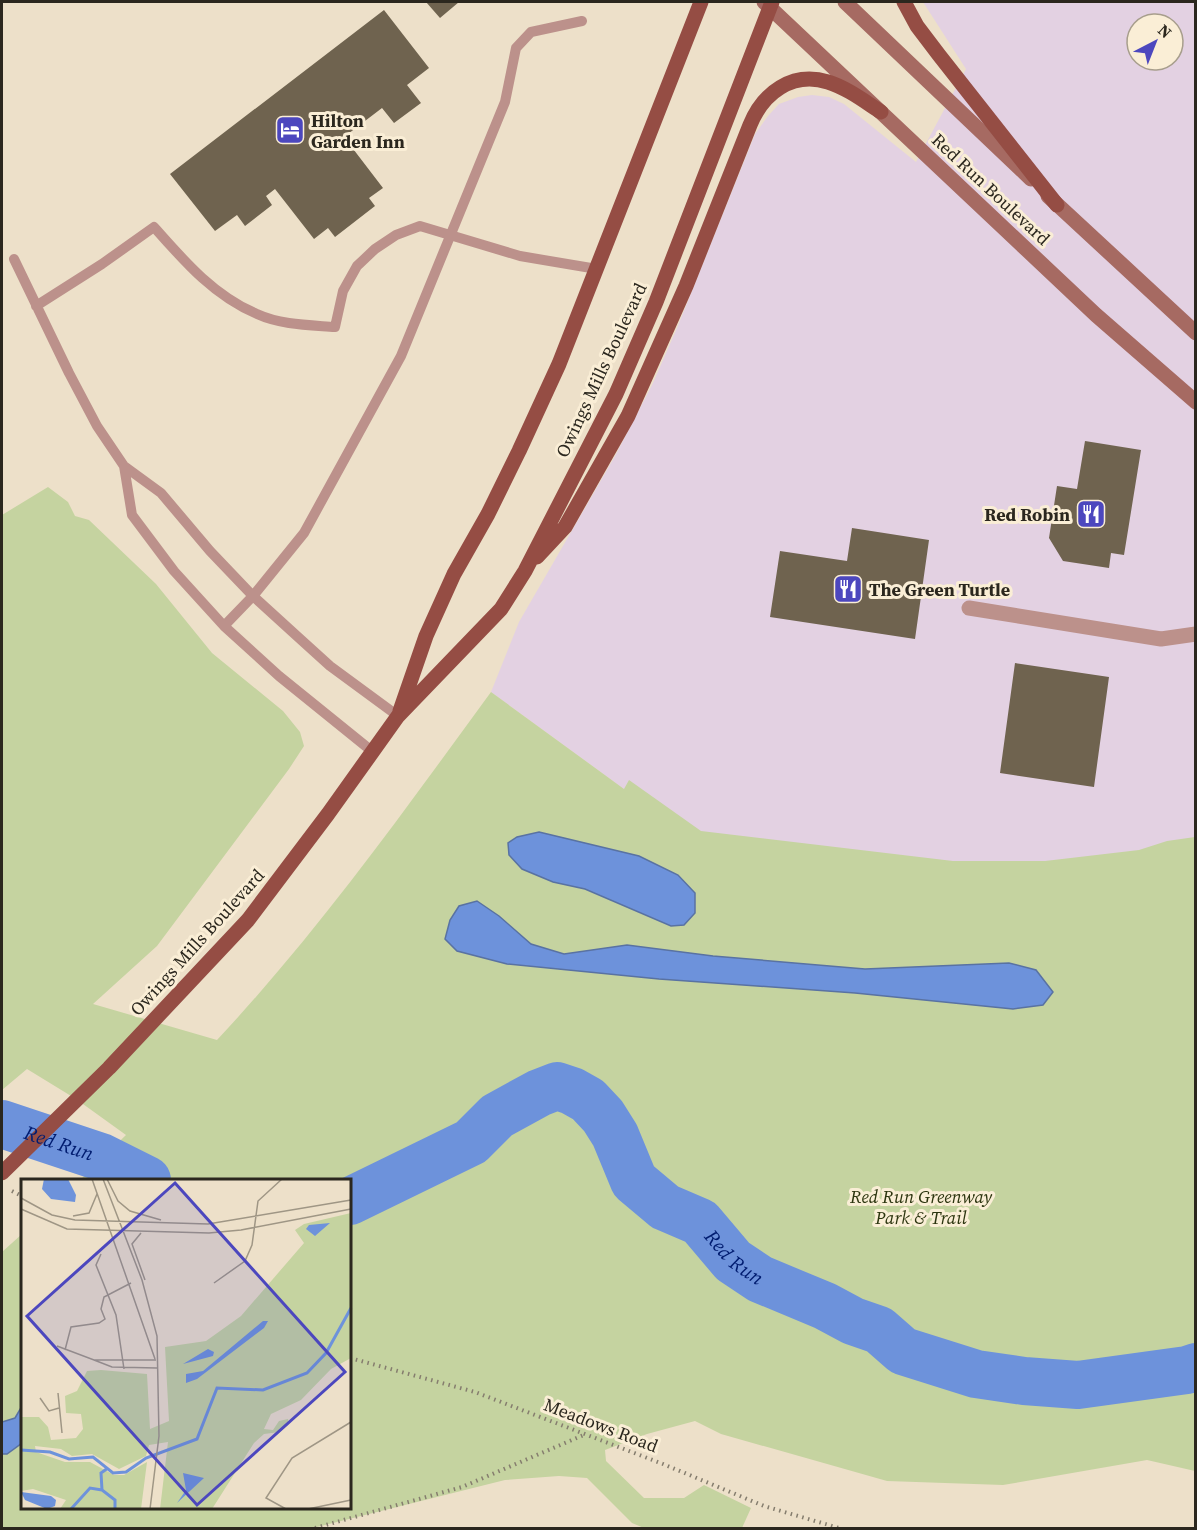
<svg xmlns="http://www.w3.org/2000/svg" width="1197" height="1530" viewBox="0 0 1197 1530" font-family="'Source Serif 4',serif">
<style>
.commercial{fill:#e3d1e2;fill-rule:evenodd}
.green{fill:#c5d3a0}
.water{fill:#6d92db;stroke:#5972a2;stroke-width:1.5}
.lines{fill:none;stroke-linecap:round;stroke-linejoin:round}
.river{stroke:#6d92db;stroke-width:48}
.building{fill:#6f634f}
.path{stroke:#857d6e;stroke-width:4;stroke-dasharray:1.5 4.5;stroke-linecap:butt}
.lane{stroke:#bc918b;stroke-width:10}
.street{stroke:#bc918b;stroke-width:15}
.secondary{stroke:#a66a62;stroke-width:15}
.primary{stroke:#954d44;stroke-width:15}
.labels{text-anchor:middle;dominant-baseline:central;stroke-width:6;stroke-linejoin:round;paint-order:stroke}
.poi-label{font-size:18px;font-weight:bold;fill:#2b271e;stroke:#faeed6;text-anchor:start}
.street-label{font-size:18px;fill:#2b271e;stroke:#faeed6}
.park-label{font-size:18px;font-style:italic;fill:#2c350f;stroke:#faeed6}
.water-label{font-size:20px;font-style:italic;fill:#001c70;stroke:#faeed6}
.inset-river{fill:none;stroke:#6d92db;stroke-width:3}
.inset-road{fill:none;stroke:#9f9685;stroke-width:1.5}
.view{fill:#4c47be;fill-opacity:0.15;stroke:#4c47be;stroke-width:3}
.inset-edge{fill:none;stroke:#2b271e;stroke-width:3}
</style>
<rect width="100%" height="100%" fill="#ede0c9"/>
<!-- commercial -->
<path class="commercial" d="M923 2H1195V918L899 932 647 806 491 692 519 622 615 456 652 385 677 328 755 134 768 116 779 104 798 97 812 95 829 97 844 104 916 162 966 69ZM1137 24H1173V60H1137Z"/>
<!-- green -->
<path class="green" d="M48 487 68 502 75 516 89 520 156 584 212 653 283 711 300 732 304 746 289 769 157 946 93 1004 217 1040C318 932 404 811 491 692L624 789 629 780 701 831 953 861H1045L1139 850 1167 841 1195 837V1471L1147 1460 1003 1485 887 1481 721 1434 695 1421 647 1434 605 1450 606 1461 644 1498H684L704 1485 751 1508 742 1528H644L632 1523 587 1478 559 1476 505 1480 313 1528H2V1252L22 1234V1508H350V1180H80L126 1135 76 1099 27 1069 2 1090V515Z"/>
<!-- water -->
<path class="water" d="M539 832 639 856 678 875 695 893V913L684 925 671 926 585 889 553 882 522 869 509 855 508 843 517 837Z
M477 901 499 916 531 944 564 954 627 945 713 956 865 969 1009 963 1036 970 1053 992 1043 1005 1013 1009 855 993 659 979 507 964 457 951 445 939 450 920 459 906Z
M22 1406V1443L7 1454H2V1422L15 1418Z"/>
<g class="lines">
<!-- river -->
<g class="river">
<path id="s1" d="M2 1124 101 1157 147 1180"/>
<path id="s2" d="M350 1201 471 1142 497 1116 539 1093 557 1086 572 1091 588 1100 603 1116 615 1135 634 1181 665 1207 700 1222 733 1261 760 1279 825 1306 853 1321 879 1330 903 1351 976 1374 1024 1381 1078 1385 1187 1370 1196 1367"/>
</g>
</g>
<!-- building -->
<path class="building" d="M426 2H459L440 18Z
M384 10 429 68 407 85 421 103 394 123 382 108 344 137 383 188 369 198 375 206 335 237 328 228 314 239 275 189 266 196 272 205 245 226 237 215 215 231 170 174Z
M1085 441 1141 450 1124 555 1111 553 1109 568 1063 561 1049 538 1057 486 1077 489Z
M852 528 929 540 915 639 770 617 780 551 847 561Z
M1015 663 1109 677 1094 787 1000 773Z"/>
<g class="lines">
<!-- path -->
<path class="path" d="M12 1191 22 1196
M350 1358 475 1392 663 1464 764 1506 839 1528
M315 1528 462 1487 586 1434"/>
<!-- lane -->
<path class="lane" d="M14 259 69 373 97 426 124 466 161 493 210 551 253 596 298 637 330 666 398 716
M36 306 102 264 154 227C184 261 214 296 257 314 281 325 309 325 335 327L343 291 357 266 375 249 396 235 420 226 520 256 597 269
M124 466 132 515 174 571 224 626 279 676 373 752
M224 626 253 596 304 533 401 356 505 102 516 48 531 32 582 21"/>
<!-- street -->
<path class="street" d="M969 608 1161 639 1196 634"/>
<!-- secondary -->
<path class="secondary" d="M764 2 1096 315 1196 402
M845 2 1031 179
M1048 196 1196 333"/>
<!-- primary -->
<path class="primary" d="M904 2 917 26 939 55 1057 205
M537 557 565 527 628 416 686 286 750 125C763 93 792 71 828 82 847 88 864 101 881 112
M400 711 426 636 454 574 488 514 519 451 559 364 701 2
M2 1173 109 1068 248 920 328 814 398 716 501 609 525 571 616 394 656 302 772 2"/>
</g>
<!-- icons -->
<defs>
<g id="hotel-square" transform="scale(1.5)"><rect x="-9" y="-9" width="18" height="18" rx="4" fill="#4c47be" stroke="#faeed6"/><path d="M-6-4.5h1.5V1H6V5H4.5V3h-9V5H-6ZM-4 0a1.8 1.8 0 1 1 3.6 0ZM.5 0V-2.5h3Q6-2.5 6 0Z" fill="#fff"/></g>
<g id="restaurant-square" transform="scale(1.5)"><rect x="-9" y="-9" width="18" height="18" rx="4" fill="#4c47be" stroke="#faeed6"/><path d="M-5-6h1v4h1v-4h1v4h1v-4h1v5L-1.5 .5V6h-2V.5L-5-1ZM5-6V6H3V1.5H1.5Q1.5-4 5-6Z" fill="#fff"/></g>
</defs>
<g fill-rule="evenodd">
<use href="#hotel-square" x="290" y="130"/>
<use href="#restaurant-square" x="1091" y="514"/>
<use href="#restaurant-square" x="848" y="589"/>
</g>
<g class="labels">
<!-- poi labels -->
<g class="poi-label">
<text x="311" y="120">Hilton<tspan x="311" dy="21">Garden Inn</tspan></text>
<text x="1070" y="514" text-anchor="end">Red Robin</text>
<text x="869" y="589">The Green Turtle</text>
</g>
<!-- street labels -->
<g class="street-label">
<text transform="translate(991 189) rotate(43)">Red Run Boulevard</text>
<text transform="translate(601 370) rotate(-65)">Owings Mills Boulevard</text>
<text transform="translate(197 942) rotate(-48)">Owings Mills Boulevard</text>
<text transform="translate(601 1425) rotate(21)">Meadows Road</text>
</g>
<!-- park labels -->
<g class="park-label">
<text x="921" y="1196">Red Run Greenway<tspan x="921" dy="21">Park &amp; Trail</tspan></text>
</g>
<!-- water labels -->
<g class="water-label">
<text stroke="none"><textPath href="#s1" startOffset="60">Red Run</textPath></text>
<text stroke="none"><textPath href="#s2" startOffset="495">Red Run</textPath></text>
</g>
</g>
<!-- overview -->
<g transform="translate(21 1179)">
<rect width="330" height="330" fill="#ede0c9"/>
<path d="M330 34V179L310 190 280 221 250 235 243 250 252 251 258 242 267 240 268 245 259 253 243 255 233 264 191 330H139L147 263 128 266 125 277 98 290 71 275 51 277 40 270 14 267 15 273 44 283H69L93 296H103L126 283 120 330H39L45 321 12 310 0 312V238H18L27 248 30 261 55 259 62 250 60 235 45 234 44 217 56 212 66 192 80 191 126 195 129 250 148 242 144 168 185 162 220 137 283 64 274 51 283 45Z" fill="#c5d3a0"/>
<path d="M23 0H47L55 16 54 23 30 20 21 10ZM309 44 294 57 285 50 288 46ZM242 142H247L243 149 176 200 165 204V195L182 192ZM187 170 193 173 192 177 162 185ZM162 294 183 299 156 324 165 311ZM0 313 30 317 35 321 34 327 26 330 4 321Z" fill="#6d92db"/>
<path class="inset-river" d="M0 271 29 273 48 280 72 278 92 294 105 293 125 279 176 260 196 209 242 211 286 194 305 174 330 129M87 289 80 294 81 311 94 321V330M50 330 69 309 81 311"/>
<path class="inset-road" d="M71 0 134 180M82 0 121 101 136 157 138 257 129 330M86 0 97 22 109 32 140 41M0 19 31 36 54 41 187 45 330 21M0 30 46 50 188 54 220 51 330 30M52 37 68 34 76 15M120 54 111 65 124 101M80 75 75 86 95 136 103 190M193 104 224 82 231 66 237 22 261 0M36 167 73 181H135M44 171 50 148 78 144 84 140 80 130 83 118 110 104M73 181 91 188 136 189M37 214 41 254M19 219 28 232 38 229M265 330 245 319 271 279 330 243M287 330 330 321"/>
<path class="view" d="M154 4 324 193 176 326 6 137Z"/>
<rect width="330" height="330" class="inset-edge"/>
</g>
<!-- border -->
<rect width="1197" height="1530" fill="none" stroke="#2b271e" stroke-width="6"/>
<!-- north arrow -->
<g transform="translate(1155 42) rotate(42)"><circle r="28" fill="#faeed6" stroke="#a79e8c" stroke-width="1.5"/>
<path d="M0-4.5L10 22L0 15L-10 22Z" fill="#4c47be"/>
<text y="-9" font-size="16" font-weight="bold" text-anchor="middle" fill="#2b271e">N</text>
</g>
</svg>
